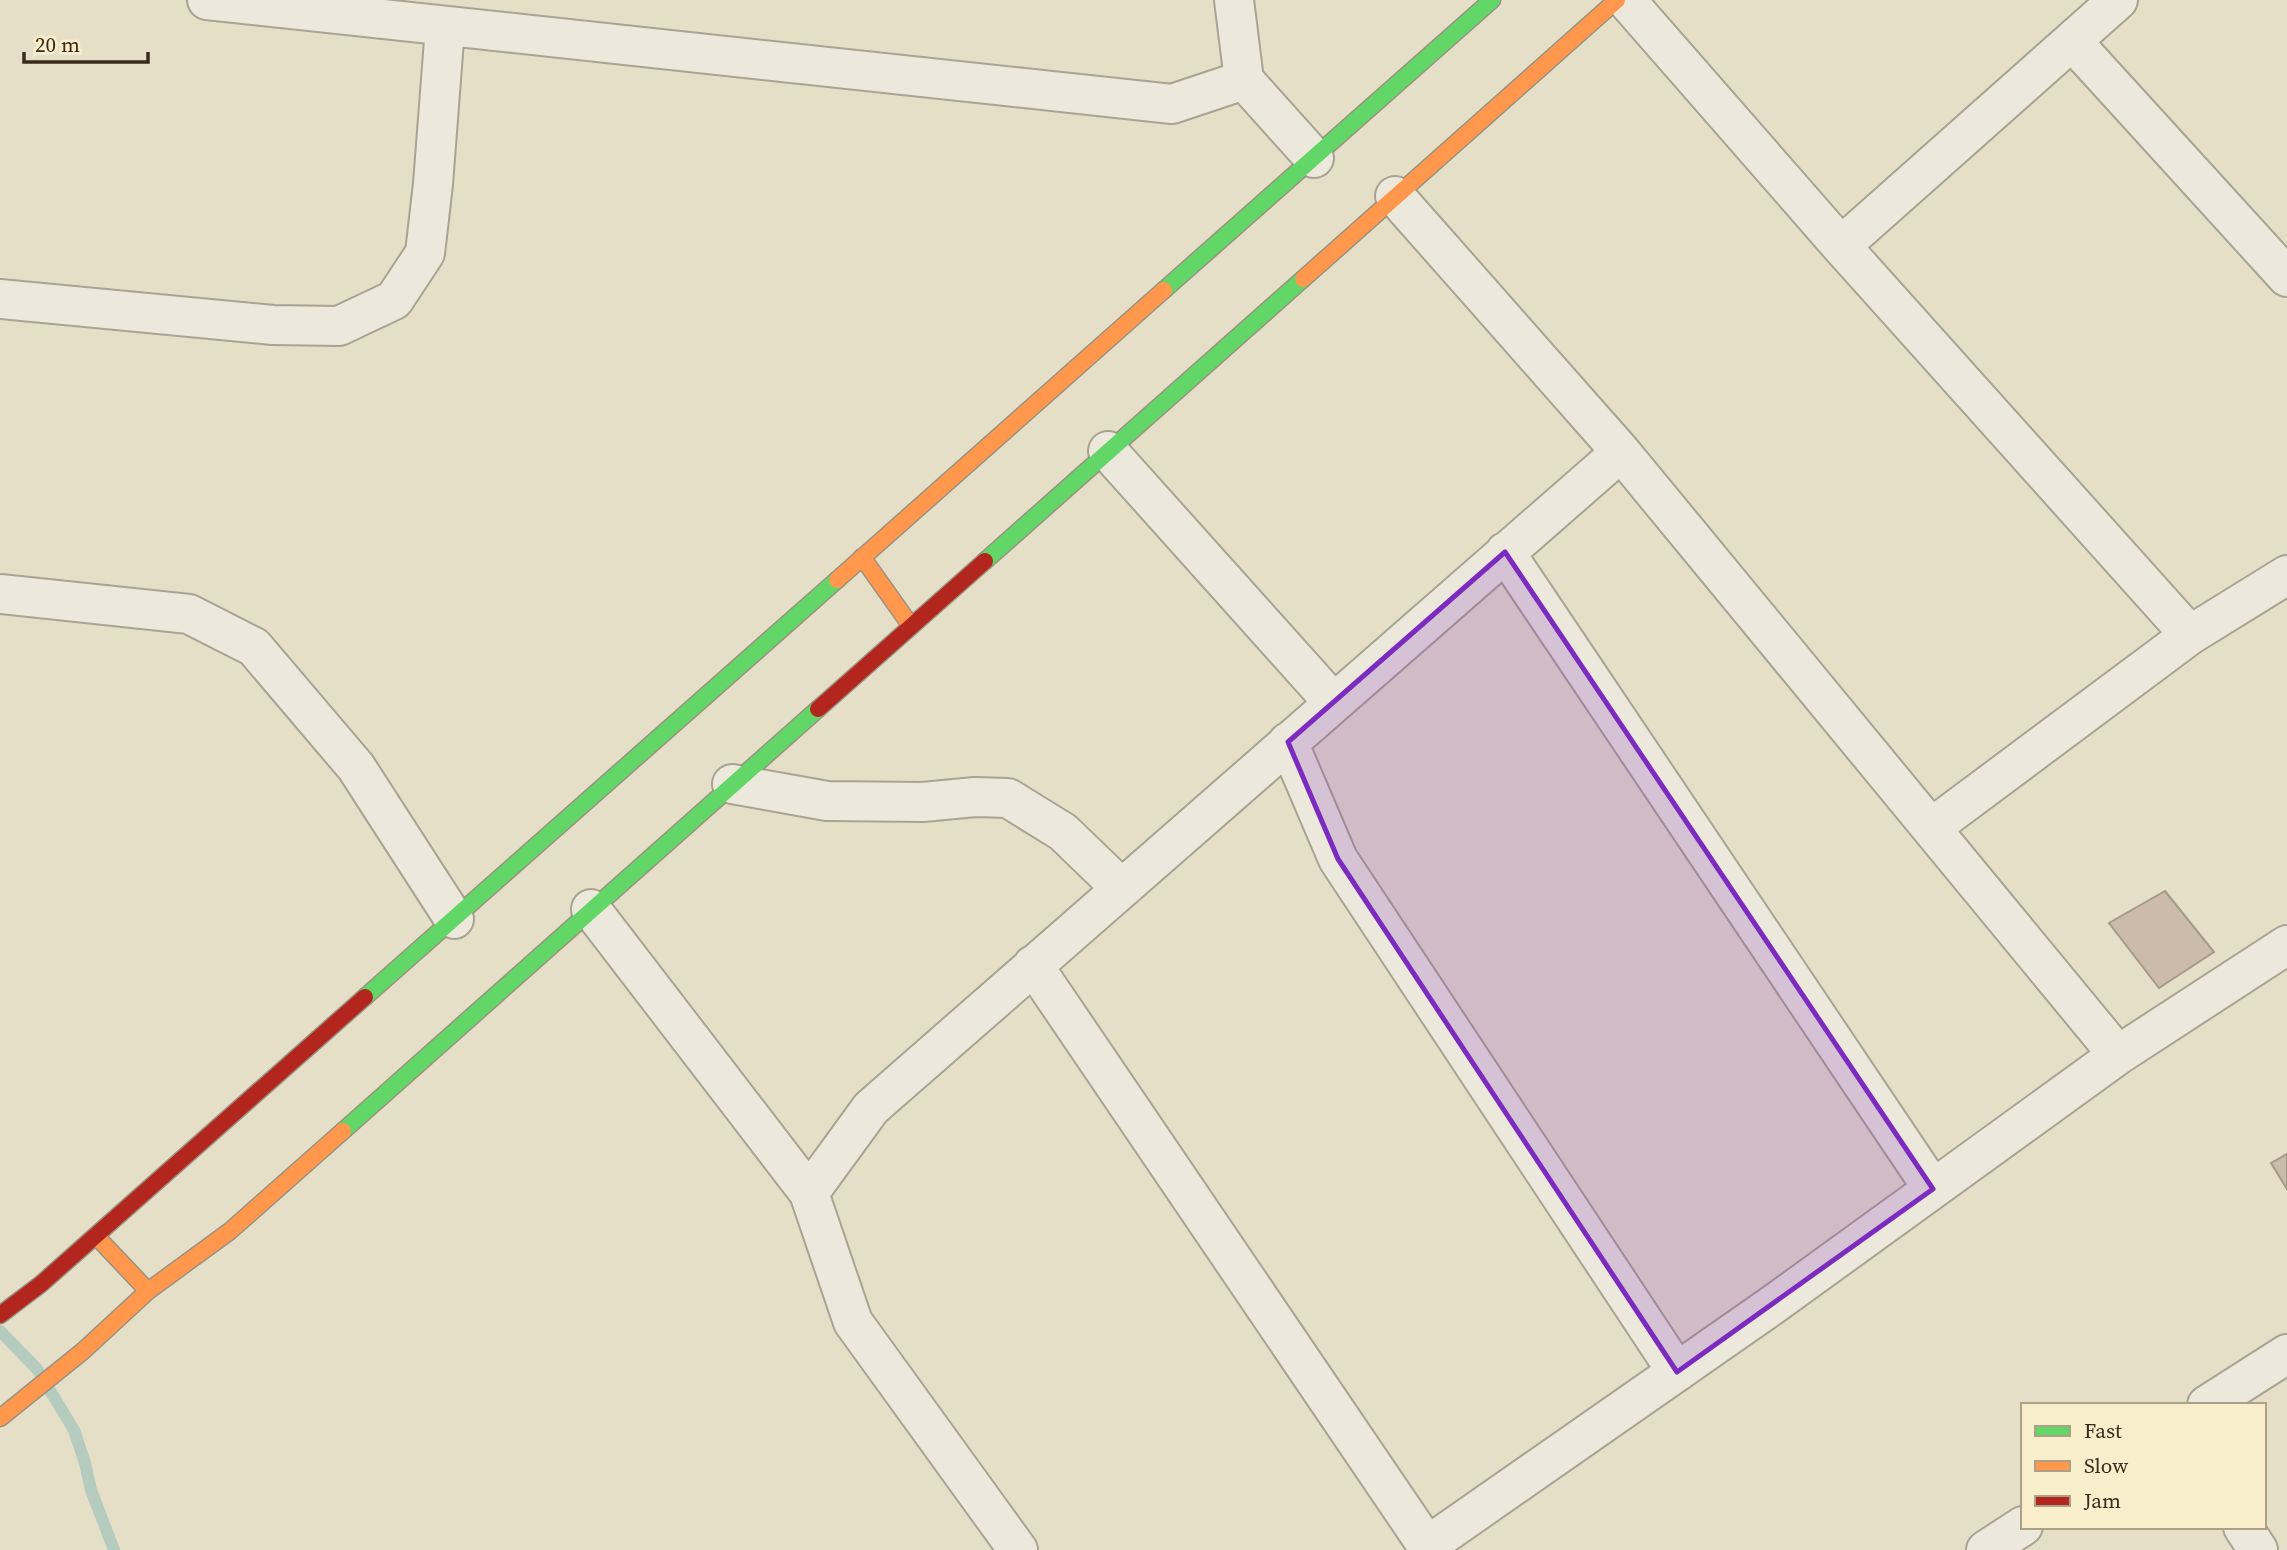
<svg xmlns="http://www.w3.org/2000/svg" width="2287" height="1550" viewBox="0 0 2287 1550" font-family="'Source Serif 4',serif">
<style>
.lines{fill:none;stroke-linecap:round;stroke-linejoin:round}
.stream{stroke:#b5cbbe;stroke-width:12}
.building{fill:#cabca8;stroke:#a59a88;stroke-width:2}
.street-casing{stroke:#aaa292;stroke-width:42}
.fast-casing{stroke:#999282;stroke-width:19}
.slow-casing{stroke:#999282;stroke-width:19}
.jam-casing{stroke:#999282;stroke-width:19}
.street{stroke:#ece8db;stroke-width:38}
.fast{stroke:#63d668;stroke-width:16}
.slow{stroke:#ff974d;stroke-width:16}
.jam{stroke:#b3261e;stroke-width:16}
.marked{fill:#7b2cbf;fill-opacity:0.2;stroke:#7b2cbf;stroke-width:5;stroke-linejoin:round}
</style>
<rect width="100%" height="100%" fill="#e5dfc8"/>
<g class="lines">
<!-- stream -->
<path class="stream" d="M0 1331 37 1369 74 1430 85 1463 91 1490 114 1550"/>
</g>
<!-- building -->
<path class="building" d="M2165 891 2214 952 2159 988 2109 923Z
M2287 1154V1189L2271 1163Z"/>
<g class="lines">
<!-- street casing -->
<g class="street-casing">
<path id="street" d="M207 0 1172 104 1244 80
M1234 0 1244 80 1314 158
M1626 0 1841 246 2190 635
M2072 41 2287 277
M1395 196 1621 452 2118 1055
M1841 246 2118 0
M0 299 273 325 339 326 394 300 425 253 433 184 445 27
M1108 451 1333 702
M1505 552 1933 1189
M0 594 189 614 254 647 356 767 454 919
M1288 742 1338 859 1677 1372
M732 784 827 801 923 802 975 797 1008 798 1063 832 1121 888
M1931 828 2190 635 2287 575
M591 909 809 1193
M1033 965 1430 1550
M2207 1405 2287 1354
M2243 1527 2258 1550
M1427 1546 1774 1304 2118 1055 2287 945
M1018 1550 853 1322 809 1193 871 1108 1621 452
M1986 1550 2023 1526"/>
</g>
<!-- fast casing -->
<g class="fast-casing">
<path id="fast" d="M1164 290 1492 0
M985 561 1303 279
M365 997 837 580
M343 1131 818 709"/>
</g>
<!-- slow casing -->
<g class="slow-casing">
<path id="slow" d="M1303 279 1617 0
M862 557 911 626
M837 580 1164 290
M96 1236 148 1291
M0 1418 83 1351 148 1291 230 1231 343 1131"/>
</g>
<!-- jam casing -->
<g class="jam-casing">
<path id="jam" d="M818 709 985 561
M0 1315 41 1284 365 997"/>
</g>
<!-- street -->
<use href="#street" class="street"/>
<!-- fast -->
<use href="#fast" class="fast"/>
<!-- slow -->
<use href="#slow" class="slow"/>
<!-- jam -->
<use href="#jam" class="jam"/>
</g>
<!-- marked area -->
<path class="marked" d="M1505 552 1933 1189 1677 1372 1338 859 1288 742Z"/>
<!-- legend -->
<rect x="2021" y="1403" width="245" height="126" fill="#f9eecc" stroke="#aca085" stroke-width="2"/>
<rect x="2035" y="1426" width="35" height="10" fill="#63d668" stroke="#aca085" stroke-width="2"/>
<text x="2084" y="1438" font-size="21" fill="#392b1a">Fast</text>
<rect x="2035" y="1461" width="35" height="10" fill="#ff974d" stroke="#aca085" stroke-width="2"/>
<text x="2084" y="1473" font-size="21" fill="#392b1a">Slow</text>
<rect x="2035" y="1496" width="35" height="10" fill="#b3261e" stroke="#aca085" stroke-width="2"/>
<text x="2084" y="1508" font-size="21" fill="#392b1a">Jam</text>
<!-- scale -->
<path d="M24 52v10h124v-10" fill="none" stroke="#392b1a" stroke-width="3.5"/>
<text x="35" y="52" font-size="21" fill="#392b1a" stroke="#f9eecc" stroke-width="5" paint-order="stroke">20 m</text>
</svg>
